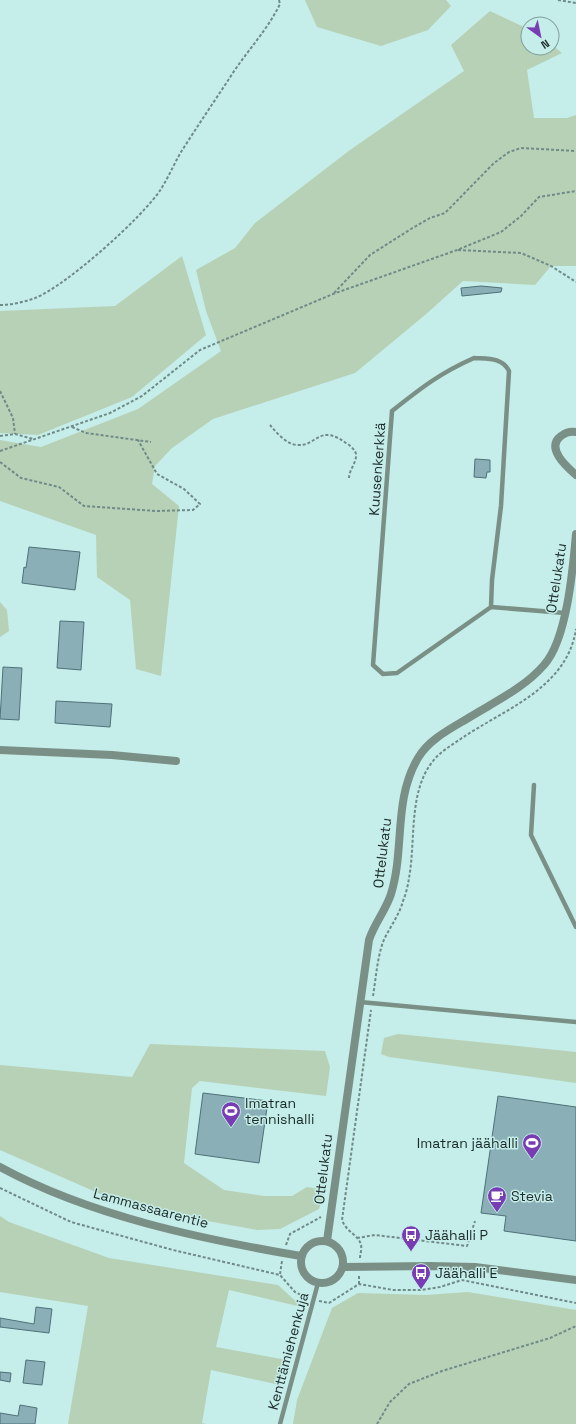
<svg xmlns="http://www.w3.org/2000/svg" width="576" height="1424" viewBox="0 0 576 1424" font-family="'Space Grotesk',sans-serif">
<style>
.green{fill:#b7d1b6}
.building{fill:#8aafb7;stroke:#4e7178}
.lines{fill:none;stroke-linecap:round;stroke-linejoin:round}
.path{stroke:#6f8b88;stroke-width:2;stroke-dasharray:3 2;stroke-linecap:butt}
.service{stroke:#7a9086;stroke-width:4.5}
.minor{stroke:#7a9086;stroke-width:8}
.tertiary{stroke:#7a9086;stroke-width:8}
.labels{text-anchor:middle;dominant-baseline:central;stroke-width:3;stroke-linejoin:round;paint-order:stroke}
.street-label{font-size:14px;fill:#1a2a29;stroke:#c5ede9}
.poi-label{font-size:14px;fill:#1a2a29;stroke:#c5ede9;text-anchor:start}
</style>
<rect width="100%" height="100%" fill="#c5ede9"/>
<!-- green -->
<path class="green" d="M305 0H446L451 6 428 30 381 46 317 27Z
M490 11 528 29V48H552V45L562 53 527 70 534 118H567L576 115V266H551L535 285 463 281 425 315 355 373 213 419 172 448 155 466 152 484 179 506 161 676 136 669 130 600 97 577 96 535 0 501V440L41 447 138 409 221 351 206 311 196 270 235 248 255 223 350 150 464 71 451 45Z
M182 256 206 335 132 397 38 435 0 433V311L115 306Z
M0 602 7 610 9 631 0 637Z
M398 1034 576 1052V1083L389 1057 381 1054 384 1038Z
M150 1044 325 1051 330 1067 326 1096 200 1081 192 1088 184 1163 224 1190 264 1196H292L307 1187 325 1190 319 1209 280 1229 257 1230 130 1207 0 1150V1065L132 1077Z
M0 1216 9 1222 109 1258 278 1285 302 1307 229 1290 216 1347 287 1360 280 1385 211 1370 202 1423 206 1424H68L88 1306 0 1292Z
M468 1292 576 1310V1424H293L297 1400 332 1308 358 1293 426 1295Z"/>
<!-- building -->
<path class="building" d="M481 286 502 288 501 292 462 296 461 288Z
M475 459 490 460V472H487L486 478 474 477Z
M29 547 80 552 75 590 22 583 24 567 26 568Z
M60 621 84 622 81 670 57 668Z
M3 667 22 668 19 720 0 719Z
M56 701 112 704 110 727 55 723Z
M203 1093 268 1101 259 1163 195 1154Z
M498 1096 576 1107V1241L504 1231 506 1216 481 1213Z
M36 1307 52 1309 49 1333 0 1327V1318L34 1324Z
M26 1360 45 1362 42 1385 23 1383Z
M0 1372 11 1373 10 1382 0 1380Z
M20 1405 37 1408 35 1424H0V1413L18 1416Z"/>
<g class="lines">
<!-- path -->
<path class="path" d="M558 0 576 3
M458 250 521 253 551 266 576 282
M334 293 370 255 411 229 430 218 445 213 494 163 509 152 521 148 576 151
M0 305C12 305 24 302 35 298 66 286 143 217 161 189 168 178 174 164 181 152 197 127 213 103 229 79 245 53 267 31 280 4L279 0
M0 391 13 418 15 434
M270 425C277 433 286 444 297 445 317 447 318 423 346 443 350 445 355 450 356 454 357 462 349 470 349 478
M72 427 86 433 151 442
M0 436 15 434 33 439
M0 451 110 413 142 396 200 350 333 294 457 250 501 232 521 216 539 197 576 191
M0 462 21 478 59 487 84 506 156 511 193 510 200 504 184 489 157 474 138 440
M373 996C376 978 377 959 383 942 389 928 399 916 403 901 406 894 408 885 409 878 416 840 408 792 433 761 441 751 452 745 462 738 505 709 567 688 576 629
M0 1188 71 1222 173 1250 280 1275 295 1292 307 1298
M357 1238 375 1235 467 1246 475 1221
M286 1245 290 1234 321 1217
M411 1252 412 1240
M360 1258C360 1255 362 1249 361 1245 359 1235 346 1232 342 1220L371 1010
M280 1274 282 1261
M359 1284V1275
M319 1301 329 1303 359 1284 393 1290H421L440 1287 462 1280 576 1303
M377 1424 390 1402 409 1384 442 1371 550 1338 576 1326"/>
<!-- service -->
<path class="service" d="M474 358C487 359 502 357 509 371L501 506 492 580 491 607 397 673 383 674 373 665 392 411C421 388 440 373 474 358Z
M491 607 565 613
M534 785 531 835 576 927
M360 1002 576 1022
M280 1424 318 1283"/>
<!-- minor -->
<path class="minor" d="M576 432C570 431 566 432 561 436 545 448 567 467 576 475
M0 750 112 755 176 761
M327 1241 369 940C374 924 386 910 391 894 405 849 393 800 418 758 429 739 452 728 470 717 496 701 524 688 544 665 567 640 573 568 576 534"/>
<!-- tertiary -->
<path class="tertiary" d="M0 1167C90 1216 201 1239 301 1256
M301 1262a21 21 0 1 1 42 0a21 21 0 1 1-42 0Z
M343 1267 430 1266 475 1267 576 1280"/>
</g>
<!-- icons -->
<defs>
<g id="stadium-pin" transform="scale(1)"><path d="M0 17L-7.5 6A9.5 9.5 0 1 1 7.5 6Z" fill="#783db2" stroke="#c5ede9"/><path d="M0-5a6.5 5 0 1 0 0 10a6.5 5 0 1 0 0-10ZM-3.5-1.8h7v3.6h-7Z" fill="#fff"/></g>
<g id="cafe-pin" transform="scale(1)"><path d="M0 17L-7.5 6A9.5 9.5 0 1 1 7.5 6Z" fill="#783db2" stroke="#c5ede9"/><path d="M-5.5-4.5H6V0H3Q3 3.5 0 3.5H-2.5Q-5.5 3.5-5.5 0ZM3-3.2v2h1.7v-2ZM-6 4.5H4V6H-6Z" fill="#fff"/></g>
<g id="bus-pin" transform="scale(1)"><path d="M0 17L-7.5 6A9.5 9.5 0 1 1 7.5 6Z" fill="#783db2" stroke="#c5ede9"/><path d="M-5-6H5V4H4V6H2V4H-2V6H-4V4H-5ZM-3.5-4V0h7V-4ZM-3.5 1.2v1.5H-2V1.2ZM2 1.2v1.5H3.5V1.2Z" fill="#fff"/></g>
</defs>
<g fill-rule="evenodd">
<use href="#stadium-pin" x="231" y="1111"/>
<use href="#stadium-pin" x="532" y="1143"/>
<use href="#cafe-pin" x="497" y="1196"/>
<use href="#bus-pin" x="411" y="1235"/>
<use href="#bus-pin" x="421" y="1273"/>
</g>
<g class="labels">
<!-- street labels -->
<g class="street-label">
<text transform="translate(377 469) rotate(-86)">Kuusenkerkkä</text>
<text transform="translate(556 578) rotate(-81)">Ottelukatu</text>
<text transform="translate(382 853) rotate(-83)">Ottelukatu</text>
<text transform="translate(323 1169) rotate(-83)">Ottelukatu</text>
<text transform="translate(151 1208) rotate(15)">Lammassaarentie</text>
<text transform="translate(288 1351) rotate(-75)">Kenttämiehenkuja</text>
</g>
<!-- poi labels -->
<g class="poi-label">
<text x="245" y="1103">Imatran<tspan x="245" dy="16">tennishalli</tspan></text>
<text x="518" y="1143" text-anchor="end">Imatran jäähalli</text>
<text x="511" y="1196">Stevia</text>
<text x="425" y="1235">Jäähalli P</text>
<text x="435" y="1273">Jäähalli E</text>
</g>
</g>
<!-- north arrow -->
<g transform="translate(540 36) rotate(147)"><circle r="19" fill="#c5ede9" stroke="#819f9c"/>
<path d="M0-3L7 15L0 10L-7 15Z" fill="#783db2"/>
<text y="-6" font-size="11" font-weight="bold" text-anchor="middle" fill="#1a2a29">N</text>
</g>
</svg>
